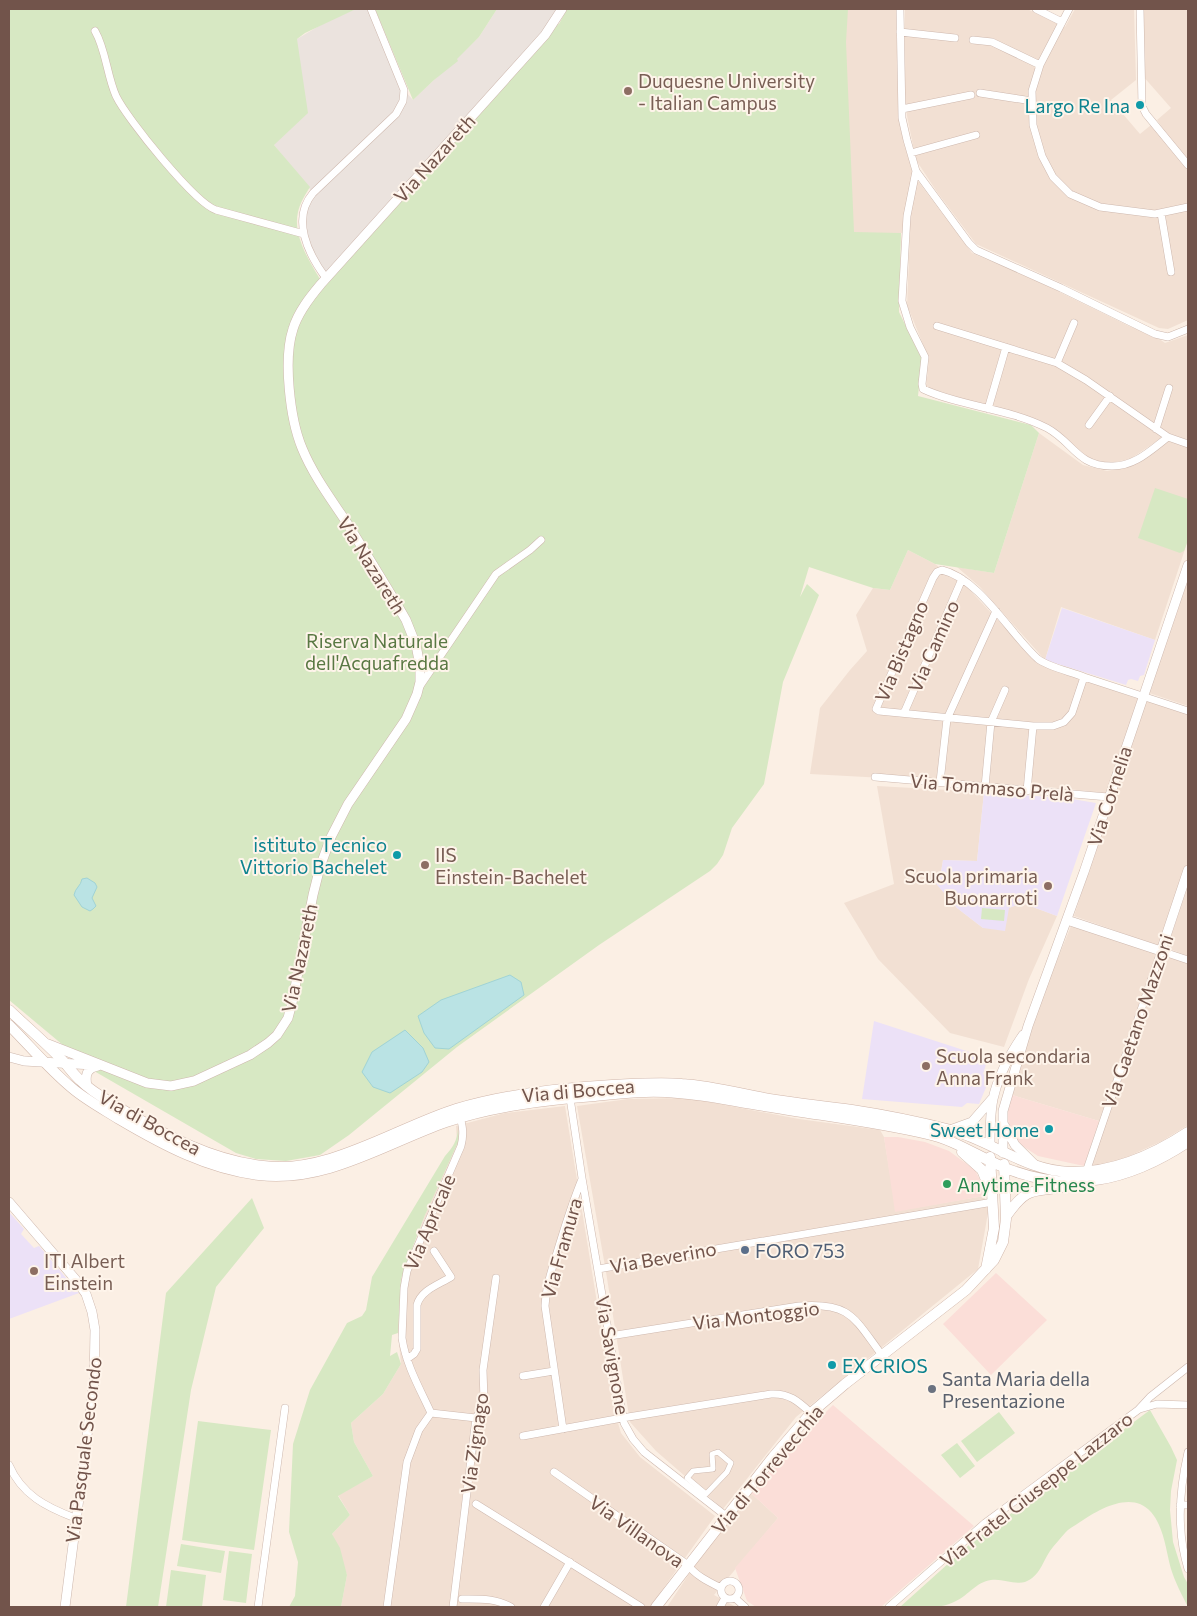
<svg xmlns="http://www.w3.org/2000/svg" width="1197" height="1616" viewBox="0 0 1197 1616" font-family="Commissioner,sans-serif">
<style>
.residential{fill:#f2e0d3}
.commercial{fill:#fbded8}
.industrial{fill:#ebe3de}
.education{fill:#ece1f7}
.green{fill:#d7e8c3}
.water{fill:#bae3e4;stroke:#a0d3d5}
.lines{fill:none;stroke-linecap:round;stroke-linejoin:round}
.pedestrian-casing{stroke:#ceb8ae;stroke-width:6}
.minor-casing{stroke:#ceb8ae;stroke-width:8}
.tertiary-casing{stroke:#ceb8ae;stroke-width:10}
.secondary-casing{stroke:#d1b7ab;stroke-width:11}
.pedestrian{stroke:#fff;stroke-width:5}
.minor{stroke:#fff;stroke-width:7}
.tertiary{stroke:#fff;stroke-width:9}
.secondary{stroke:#fff;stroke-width:10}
.education-dot{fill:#8d6e63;stroke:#fef4ea;stroke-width:2}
.culture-dot{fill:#0f9aa8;stroke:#fef4ea;stroke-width:2}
.leisure-dot{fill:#2e9e5b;stroke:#fef4ea;stroke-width:2}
.service-dot{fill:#5c6f8a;stroke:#fef4ea;stroke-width:2}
.worship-dot{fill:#6b7280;stroke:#fef4ea;stroke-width:2}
.labels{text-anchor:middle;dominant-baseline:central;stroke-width:4;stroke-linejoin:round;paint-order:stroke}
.education-label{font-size:19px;fill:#785e54;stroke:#fef4ea;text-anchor:start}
.culture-label{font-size:19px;fill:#0d838f;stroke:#fef4ea;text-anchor:end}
.street-label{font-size:19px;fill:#72544b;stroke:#fef4ea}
.park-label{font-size:19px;fill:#597843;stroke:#fef4ea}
.leisure-label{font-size:19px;fill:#27864d;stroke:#fef4ea;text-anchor:start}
.service-label{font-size:19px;fill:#4e5e75;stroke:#fef4ea;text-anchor:start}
.worship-label{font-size:19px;fill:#5b616d;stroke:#fef4ea;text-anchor:start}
</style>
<rect width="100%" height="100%" fill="#fbefe4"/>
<!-- residential -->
<path class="residential" d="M839 9H897L896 31 901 132 911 153 915 186 918 181 972 253 1037 281 1129 326 1155 336 1165 343 1188 335V440L1172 436 1160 439 1130 459 1110 463 1093 461 1049 425 926 387 929 359 907 305 910 233H846Z
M905 9H1027L1065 27 1075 9H1134L1136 80 1111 100 1140 134 1151 125 1188 171V320L1168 329 1159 328 976 244 937 192 916 160 907 116 905 93Z
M1144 9H1188V159L1167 135 1157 120 1171 108 1142 75Z
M1039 433 1083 465 1107 471 1131 466 1169 441 1188 447V540L1155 640 1061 607 1045 660 980 587 957 567 994 573Z
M908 550 935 564 966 586 1039 664 1138 699 1106 793 1048 787 810 774 820 708 850 670 867 651 856 615 873 588 890 590Z
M1188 580V706L1149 693Z
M1147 697 1188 713V861L1159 946 1074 916Z
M877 786 984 792 977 861 943 860 941 872 933 879 957 908 983 928 1009 908 1022 903 1057 916 1029 979 1004 1047 950 1033 878 959 844 903 894 884Z
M1188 886V956L1167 948Z
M1071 926 1157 953 1099 1121 1012 1095 1032 1028 1047 985Z
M1163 954 1188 964V1125L1162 1141 1114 1163 1091 1167Z
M688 1098 799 1119 880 1130 884 1137 896 1211 984 1196 988 1213 978 1269 796 1417 723 1509 656 1451 630 1422 606 1272 577 1106 628 1099Z
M565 1106 615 1413 621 1433 640 1457 715 1516 650 1607H341L347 1575 332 1534 350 1515 338 1495 373 1476 354 1442 351 1423 383 1394 401 1364 398 1333 401 1279 425 1215 457 1140 456 1126 505 1113Z
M751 1493 778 1518 714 1595 736 1607H667L697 1562Z"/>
<!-- commercial -->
<path class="commercial" d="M1012 1095 1099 1121 1084 1166 1038 1156 1021 1145 1010 1128 1007 1116Z
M884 1137H898L925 1142 949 1151 975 1170 982 1184 984 1196 895 1212Z
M996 1273 1047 1320 991 1375 943 1324Z
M833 1405 974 1526 881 1607H756L747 1601 735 1568 778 1518 751 1493 795 1443Z"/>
<!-- industrial -->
<path class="industrial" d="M356 9H374L404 90 413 100 479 37 497 9H562L341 317 232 294 326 278 312 255 302 217 313 193 274 145 297 39 329 20Z"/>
<!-- education -->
<path class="education" d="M1062 608 1155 640 1144 675 1140 676 1138 681 1131 679 1128 680 1126 685 1045 660Z
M984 792 1072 799 1096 803 1057 916 1022 903 1009 908 1005 931 983 928 957 908 932 879 941 872 943 860 977 861Z
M874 1021 988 1058 983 1074 990 1078 979 1104 967 1103 962 1107 862 1099Z
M9 1212 24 1229 21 1234 34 1248 39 1246 79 1293 9 1319Z"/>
<!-- green -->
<path class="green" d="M9 9H356L305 33 297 39 308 113 274 145 310 187C305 195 300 203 298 212 292 237 312 265 324 286L555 25 559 24 567 9H848L846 42 854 232 901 233 899 312 922 359 918 396 1031 425 1039 433 994 573 935 564 908 550 890 590 873 588 809 567 800 597 807 584 819 595 783 682 764 784 732 828 723 855 717 864 710 871 599 945 457 1047 349 1135 320 1155 286 1161 256 1159 236 1153 94 1071 9 1000Z
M375 9H497L479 37 457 59 458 61 434 80 413 100Z
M1155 488 1188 499V540L1184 551 1180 553 1138 538Z
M982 908 1005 910 1004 921 981 919Z
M458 1129 459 1140 425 1215 407 1262 401 1279 398 1333 392 1335 390 1356 397 1352 401 1364 383 1394 351 1423 354 1442 373 1476 338 1496 350 1515 332 1534 340 1548 347 1575 341 1607H289L295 1596 298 1562 289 1532 293 1444 310 1390 347 1323 362 1316 366 1310 372 1277 445 1156C453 1147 457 1141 458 1129Z
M252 1198 264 1228 216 1287 191 1390 158 1607H126L166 1293Z
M1150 1410 1171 1447 1177 1460 1171 1491 1170 1510 1173 1542 1184 1577 1188 1584V1607C1182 1595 1175 1582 1171 1569 1166 1551 1164 1527 1151 1512 1132 1490 1099 1509 1080 1522 1075 1526 1069 1528 1065 1533 1060 1539 1055 1544 1050 1551 1042 1563 1040 1576 1025 1582 1015 1585 1002 1578 991 1580 976 1582 969 1595 956 1601 940 1610 918 1607 900 1607L970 1544Z
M999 1412 1015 1433 977 1462 961 1441Z
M198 1421 271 1430 254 1550 182 1540Z
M957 1443 975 1466 960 1478 941 1455Z
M181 1544 225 1551 221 1573 177 1566Z
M229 1551 252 1554 246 1603 223 1600Z
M171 1570 206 1575 202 1607H166Z"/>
<!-- water -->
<path class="water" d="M87 878 95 883 97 887 92 898 96 906 93 909 90 911 82 907 74 895C75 888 81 886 82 879Z
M510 975 521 982 524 995 449 1049 435 1048 424 1033 418 1016 441 1000Z
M405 1030 423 1048 429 1062 422 1072 390 1093 373 1087 362 1072 372 1052Z"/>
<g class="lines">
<!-- pedestrian casing -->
<g class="pedestrian-casing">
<path id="pedestrian" d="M718 1452 731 1463 727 1472 706 1494 687 1478 693 1471 713 1469 712 1454Z"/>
</g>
<!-- minor casing -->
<g class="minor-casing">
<path id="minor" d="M900 9 902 118 907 140 916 171 969 243 976 250 1061 288 1155 334 1168 337 1188 329
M1036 9 1062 22
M1069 9 1040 65 1032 91 1033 125 1042 156 1053 177 1070 194 1100 207 1155 214 1188 207
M1140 9 1142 106 1146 114 1188 165
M95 31C106 50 107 76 116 96 127 119 195 203 216 210L304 234
M900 32 955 38
M973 40 992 42 1040 65
M980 93 1032 101
M902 109 971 95
M911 153 976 135
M916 171 907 216 902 301 910 327 925 357 922 384 923 389C962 407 1008 408 1047 428 1073 442 1077 466 1111 466 1134 467 1151 450 1168 437
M1161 213 1171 272
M326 278C308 254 291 219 313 193L396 114 403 101 404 90 371 9
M937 326 1057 363 1086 380 1168 437 1188 444
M1057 363 1074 323
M988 409 1006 347
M1089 425 1110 396
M1156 429 1169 388
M1084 677C1072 672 1048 667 1038 659 1010 634 980 579 942 570L937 572 933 578 876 709 879 711 1033 726H1053L1064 722 1072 713 1084 677 1188 711
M420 686 496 574 530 550 541 540
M904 713 962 579
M875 777 1108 797
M940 782 947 719 996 611
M985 787 991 722 1005 690
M1027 791 1033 726
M570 1098 582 1178 624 1423 633 1439 644 1452 726 1516
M1086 1172 1161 951 1188 960
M598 1269 993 1202
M610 1336 799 1306C851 1302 854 1318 882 1355
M407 1359 414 1354 417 1349V1305C421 1290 438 1285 451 1277L434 1251
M523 1376 554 1371
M1140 1409 1157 1404 1188 1405
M431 1413C420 1389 406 1365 402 1338L404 1288 407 1271 461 1146C464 1134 463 1126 459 1114
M431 1413 476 1418
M563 1429 545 1306C546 1285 553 1266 559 1246 566 1223 573 1201 582 1179
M523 1436 622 1418 771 1394C789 1393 798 1401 811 1413
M1188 1452C1179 1491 1176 1530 1188 1569
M9 1465C22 1495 46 1507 75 1518
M554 1472 688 1565C696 1576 709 1582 721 1588
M476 1504 641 1607
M1180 1505H1188
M721 1590a9 9 0 1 1 18 0a9 9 0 1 1-18 0Z
M735 1598 745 1607
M462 1599C480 1599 495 1598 511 1607
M258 1607 285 1408
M387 1607 407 1462 419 1430 431 1413
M453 1607 476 1418 480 1411 484 1400 483 1370 496 1278
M544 1607 570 1562
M720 1607 725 1598
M889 1607 985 1523 1138 1410 1150 1397 1188 1367"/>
</g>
<!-- tertiary casing -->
<g class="tertiary-casing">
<path id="tertiary" d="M1067 920 1161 951 1188 870
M48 1044 147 1083 171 1086 194 1081 250 1055 268 1043 277 1035 288 1018 292 1003 313 895 320 867 331 837 348 804 406 719 417 694 420 682V666L416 645 406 620C387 587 367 555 347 523 331 499 313 475 302 448 290 419 283 359 293 329 298 312 310 297 321 284L545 35 562 9
M9 1057 24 1061 93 1065
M87 1086C85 1076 86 1068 98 1066
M1004 1125 1015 1145 1034 1164
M950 1130 972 1122 992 1099
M990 1145C990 1130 990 1114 993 1099 998 1076 1010 1054 1023 1035
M1003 1153V1111L1028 1026 1084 872 1188 565
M9 1202 76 1280 86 1294 92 1312 95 1330 94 1381 65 1607"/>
</g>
<!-- secondary casing -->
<g class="secondary-casing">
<path id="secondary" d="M9 1010C27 1027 47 1044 64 1062 70 1069 75 1076 81 1081 93 1093 109 1101 123 1110 167 1136 211 1160 263 1166 327 1175 396 1128 456 1109 506 1094 560 1088 612 1085 635 1084 659 1082 682 1084 714 1086 745 1095 776 1100 801 1104 826 1106 852 1110 885 1115 919 1122 951 1130 992 1141 1026 1171 1070 1172 1113 1173 1153 1155 1188 1132
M9 1025C30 1046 49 1069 72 1088 86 1100 103 1109 119 1119 163 1145 208 1169 259 1175 326 1183 386 1143 446 1122 494 1106 545 1100 595 1096 623 1093 650 1090 678 1093 709 1095 740 1103 771 1107 824 1116 876 1122 927 1134 955 1140 977 1156 1003 1167 1070 1195 1129 1181 1188 1142
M962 1152 982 1170 989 1187
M1007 1215C1030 1183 1034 1194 1067 1186
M986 1269 994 1228 990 1157
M656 1607 773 1457 811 1413 845 1384 966 1290 994 1260 1003 1242 1006 1219 1004 1164"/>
</g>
<!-- pedestrian -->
<use href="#pedestrian" class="pedestrian"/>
<!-- minor -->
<use href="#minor" class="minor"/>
<!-- tertiary -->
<use href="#tertiary" class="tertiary"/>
<!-- secondary -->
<use href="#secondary" class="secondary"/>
</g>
<!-- markers -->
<g class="education-dot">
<circle cx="628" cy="91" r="5"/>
<circle cx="425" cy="865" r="5"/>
<circle cx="1048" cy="886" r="5"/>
<circle cx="926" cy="1066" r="5"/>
<circle cx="34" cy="1271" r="5"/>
</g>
<g class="culture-dot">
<circle cx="1140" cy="105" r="5"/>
<circle cx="397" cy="855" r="5"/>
<circle cx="1049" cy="1129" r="5"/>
<circle cx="832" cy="1365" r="5"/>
</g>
<circle class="leisure-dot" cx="947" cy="1184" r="5"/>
<circle class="service-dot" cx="745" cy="1250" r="5"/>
<circle class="worship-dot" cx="932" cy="1389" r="5"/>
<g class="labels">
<!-- education labels -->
<g class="education-label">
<text x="638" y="80">Duquesne University<tspan x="638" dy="22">- Italian Campus</tspan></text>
<text x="435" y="854">IIS<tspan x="435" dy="22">Einstein-Bachelet</tspan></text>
<text x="1038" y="875" text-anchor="end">Scuola primaria<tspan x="1038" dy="22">Buonarroti</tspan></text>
<text x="936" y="1055">Scuola secondaria<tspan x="936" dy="22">Anna Frank</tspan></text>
<text x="44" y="1260">ITI Albert<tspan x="44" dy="22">Einstein</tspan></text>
</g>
<!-- culture labels -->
<g class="culture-label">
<text x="1130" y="105">Largo Re Ina</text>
<text x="387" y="844">istituto Tecnico<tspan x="387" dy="22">Vittorio Bachelet</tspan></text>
<text x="1039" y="1129">Sweet Home</text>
<text x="842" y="1365" text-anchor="start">EX CRIOS</text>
</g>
<!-- street labels -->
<g class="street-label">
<text transform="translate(434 158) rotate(-48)">Via Nazareth</text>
<text transform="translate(372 565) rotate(58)">Via Nazareth</text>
<text transform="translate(933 646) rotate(-66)">Via Camino</text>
<text transform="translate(901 651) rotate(-67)">Via Bistagno</text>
<text transform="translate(992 787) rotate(5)">Via Tommaso Prelà</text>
<text transform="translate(1109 796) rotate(-72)">Via Cornelia</text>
<text transform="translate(299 958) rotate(-78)">Via Nazareth</text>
<text transform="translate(1137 1021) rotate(-71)">Via Gaetano Mazzoni</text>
<text transform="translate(578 1090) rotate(-5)">Via di Boccea</text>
<text transform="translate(150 1122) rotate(29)">Via di Boccea</text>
<text transform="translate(429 1222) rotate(-67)">Via Apricale</text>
<text transform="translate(561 1248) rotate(-74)">Via Framura</text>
<text transform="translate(663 1257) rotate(-10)">Via Beverino</text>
<text transform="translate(756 1315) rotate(-7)">Via Montoggio</text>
<text transform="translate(613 1355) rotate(80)">Via Savignone</text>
<text transform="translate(474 1443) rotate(-82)">Via Zignago</text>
<text transform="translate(83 1450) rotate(-83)">Via Pasquale Secondo</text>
<text transform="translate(767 1469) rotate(-50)">Via di Torrevecchia</text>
<text transform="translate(1036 1489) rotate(-38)">Via Fratel Giuseppe Lazzaro</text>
<text transform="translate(637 1531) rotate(35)">Via Villanova</text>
</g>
<!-- park labels -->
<g class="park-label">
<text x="377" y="640">Riserva Naturale<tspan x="377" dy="22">dell'Acquafredda</tspan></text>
</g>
<!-- leisure labels -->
<g class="leisure-label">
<text x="957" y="1184">Anytime Fitness</text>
</g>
<!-- service labels -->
<g class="service-label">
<text x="755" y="1250">FORO 753</text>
</g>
<!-- worship labels -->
<g class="worship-label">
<text x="942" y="1378">Santa Maria della<tspan x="942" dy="22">Presentazione</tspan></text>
</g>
</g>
<!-- border -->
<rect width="1197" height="1616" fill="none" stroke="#72544b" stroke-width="20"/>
</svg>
